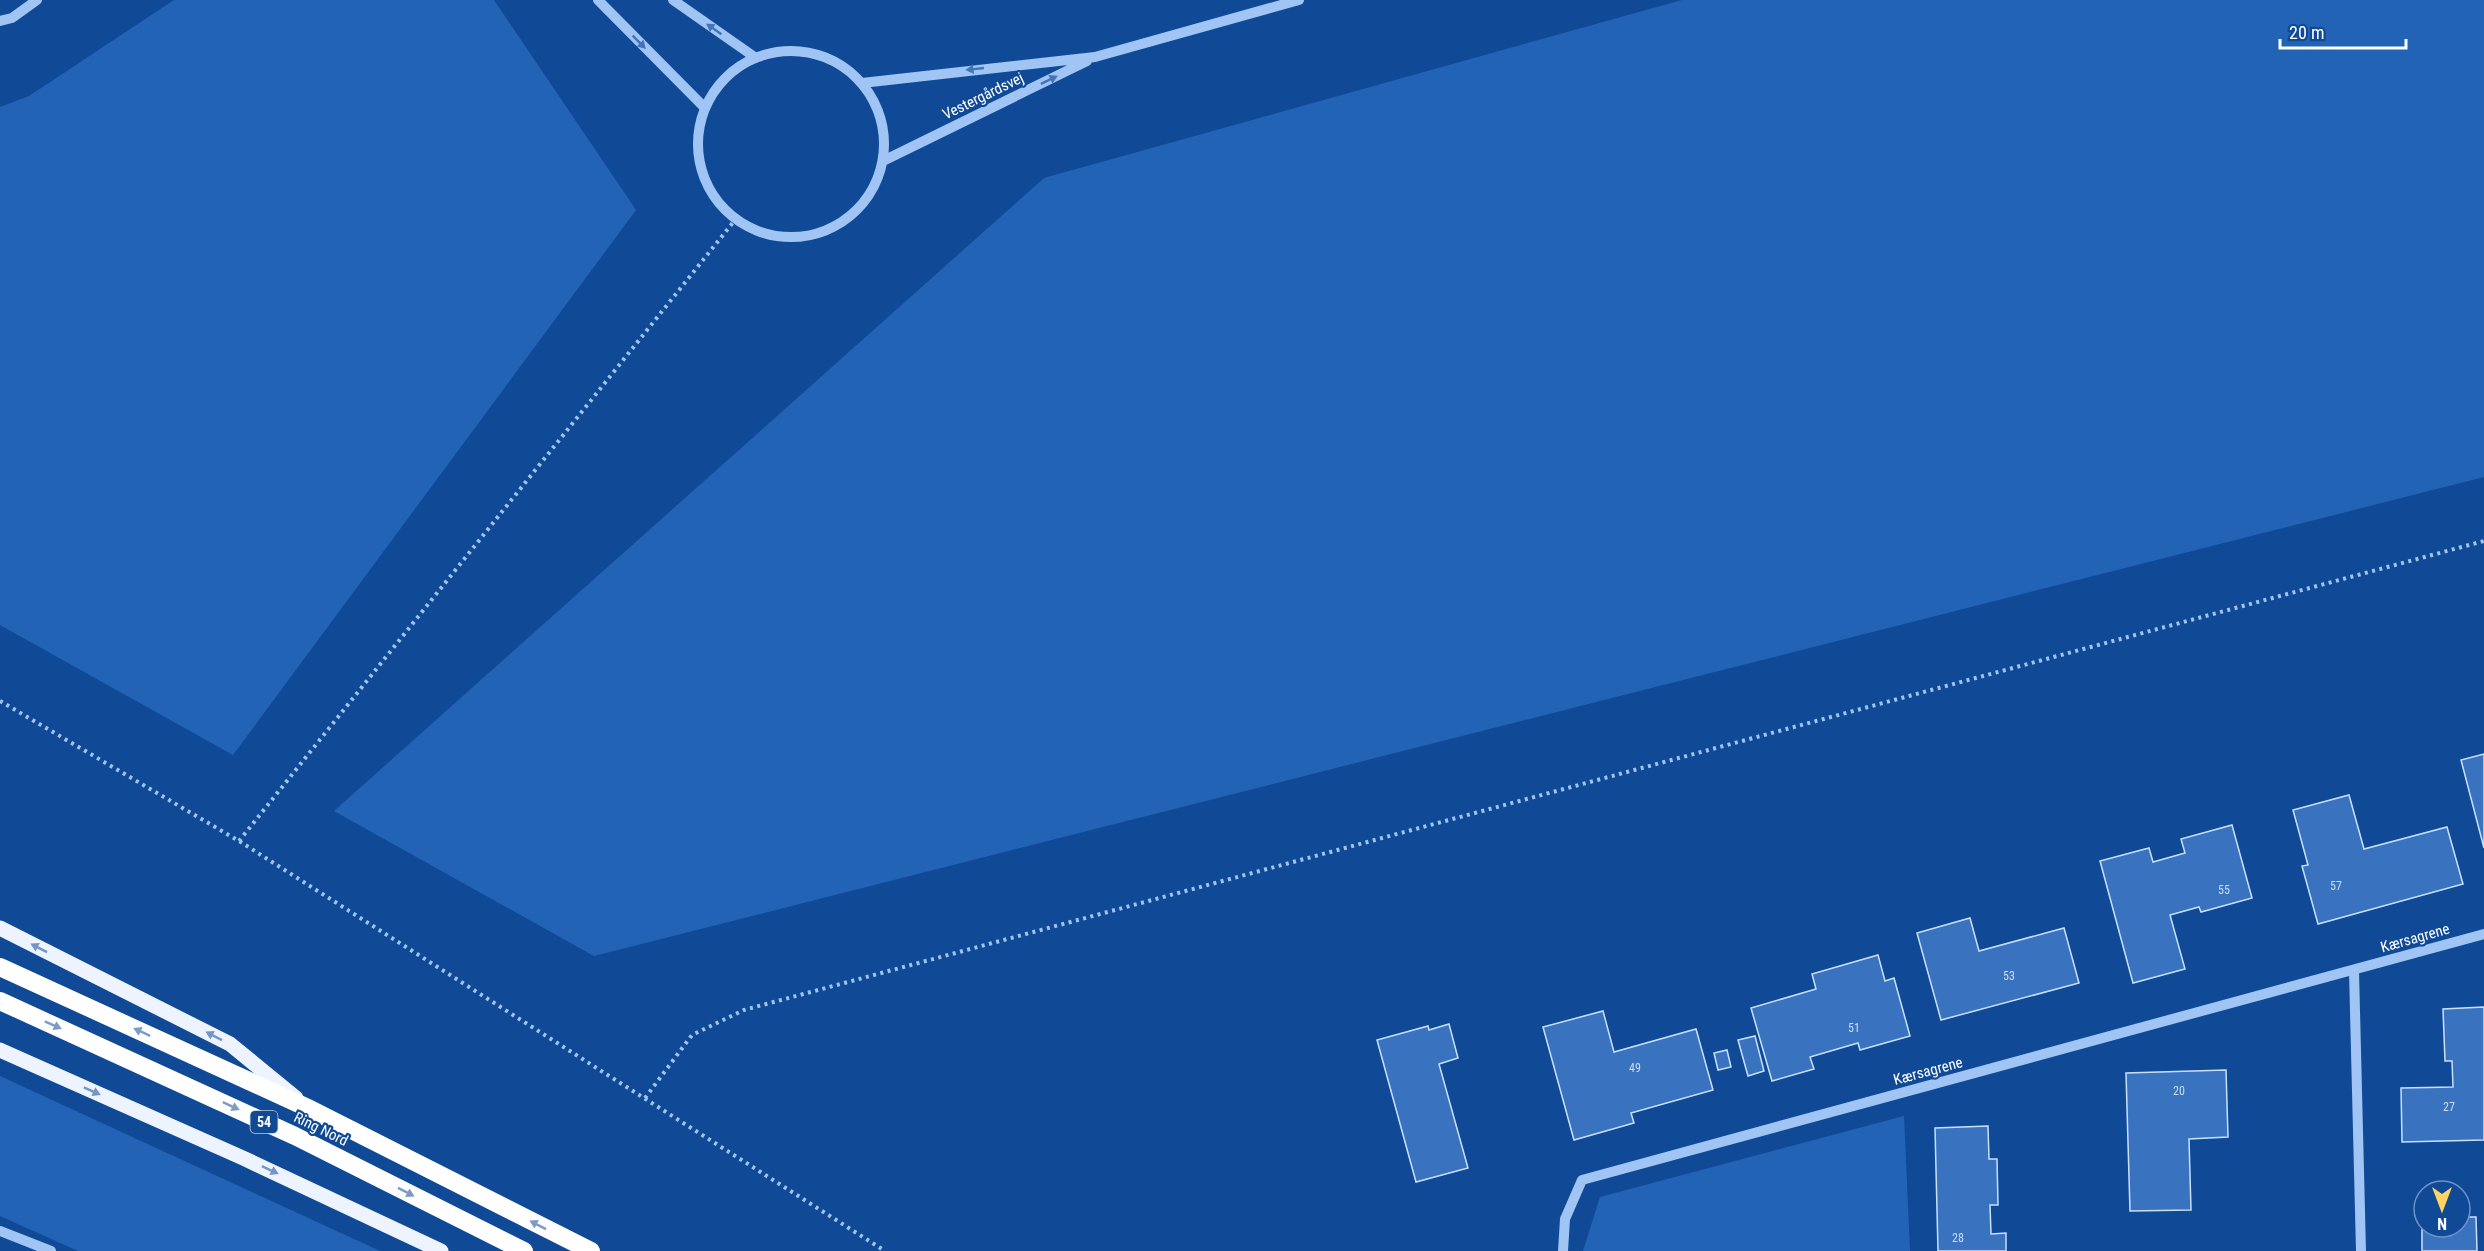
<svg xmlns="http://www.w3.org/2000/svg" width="2484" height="1251" viewBox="0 0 2484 1251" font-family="'Roboto Condensed',sans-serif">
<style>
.green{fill:#2363b6}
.building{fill:#3973bf;stroke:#c8e0fe;stroke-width:1.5}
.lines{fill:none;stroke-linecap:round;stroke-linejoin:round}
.path{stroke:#a0c5f4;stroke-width:4;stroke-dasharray:3 4.5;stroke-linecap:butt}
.minor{stroke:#a0c5f4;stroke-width:10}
.major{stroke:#edf4ff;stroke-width:15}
.highway{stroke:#fff;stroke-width:18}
.oneway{fill:#4275b8}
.oneway2{fill:#7396c6}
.oneway3{fill:#7c9bc6}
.labels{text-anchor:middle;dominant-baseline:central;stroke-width:4.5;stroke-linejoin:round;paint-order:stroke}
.number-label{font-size:12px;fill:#cedcef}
.shield{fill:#104a97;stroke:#b7c9e0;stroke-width:1.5}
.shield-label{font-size:14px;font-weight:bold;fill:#fff}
.street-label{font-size:15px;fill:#fff;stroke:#104a97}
</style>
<rect width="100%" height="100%" fill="#104a97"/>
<!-- green -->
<path class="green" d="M174 0H494L636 210 233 755 0 625V107L29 96Z
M1682 0H2484V477L594 956 334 811 1044 178Z
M0 1076 380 1251H78L0 1216Z
M1904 1116 1910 1251H1583L1600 1197Z"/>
<!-- building -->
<path class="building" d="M2484 754V848L2461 760Z
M2349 795 2364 849 2447 827 2463 884 2318 924 2302 866 2308 865 2293 810Z
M2232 825 2252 898 2201 912 2199 907 2170 915 2185 969 2133 983 2100 861 2149 848 2153 862 2185 853 2181 839Z
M1970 918 1979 951 2064 928 2079 983 1941 1020 1917 933Z
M1878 955 1885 981 1894 978 1910 1036 1860 1050 1858 1043 1810 1057 1814 1069 1772 1081 1751 1008 1816 989 1812 974Z
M2484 1007V1140L2402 1142 2401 1088 2453 1087 2452 1061H2445L2443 1009Z
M1603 1011 1614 1052 1696 1029 1713 1090 1631 1113 1634 1123 1574 1140 1543 1027Z
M1449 1024 1458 1058 1439 1064 1468 1168 1416 1182 1377 1040 1428 1026 1429 1030Z
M1755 1036 1764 1071 1748 1076 1738 1040Z
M1727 1050 1731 1067 1718 1070 1714 1053Z
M2226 1070 2228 1137 2189 1139 2191 1210 2130 1211 2126 1073Z
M1988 1126 1989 1159H1997L1998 1205H1990L1991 1234 2006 1233V1251H1938L1935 1128Z
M2460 1217H2476L2477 1251H2422V1218H2424V1227H2460Z"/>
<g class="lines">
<!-- path -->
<path class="path" d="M0 701 239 841 885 1251
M239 841 735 220
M645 1098 692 1035 744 1010 2484 541"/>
<!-- minor -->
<path class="minor" d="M598 0 705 108
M673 0 756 58
M0 21 12 18 37 0
M698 144a93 93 0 1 1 186 0a93 93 0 1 1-186 0Z
M862 83 1095 57 1299 0
M883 161 1087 61
M2354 971 2361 1251
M0 1231 51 1251
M1563 1251 1565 1219 1582 1180 2484 934"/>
<!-- major -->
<path class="major" d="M0 928 230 1044 296 1098
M0 1050 243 1158 441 1251"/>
<!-- highway -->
<path class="highway" d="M0 967 310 1109 591 1251
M0 1001 295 1136 524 1251"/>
</g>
<!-- one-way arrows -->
<defs><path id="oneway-solid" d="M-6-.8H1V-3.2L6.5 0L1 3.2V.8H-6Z" transform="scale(1.5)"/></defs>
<g class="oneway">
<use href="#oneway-solid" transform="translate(714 29) rotate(-145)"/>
<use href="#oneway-solid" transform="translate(639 42) rotate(45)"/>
<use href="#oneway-solid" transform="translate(975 69) rotate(174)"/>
<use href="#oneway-solid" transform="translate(1049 80) rotate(-26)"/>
</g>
<g class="oneway2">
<use href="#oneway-solid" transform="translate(39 948) rotate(-153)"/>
<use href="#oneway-solid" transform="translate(214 1036) rotate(-153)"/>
<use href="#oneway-solid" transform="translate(92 1091) rotate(24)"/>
<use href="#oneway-solid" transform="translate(270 1170) rotate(25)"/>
</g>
<g class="oneway3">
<use href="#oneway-solid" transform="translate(53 1025) rotate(24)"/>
<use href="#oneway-solid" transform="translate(142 1032) rotate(-155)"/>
<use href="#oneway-solid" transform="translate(231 1106) rotate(25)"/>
<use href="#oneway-solid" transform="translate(406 1192) rotate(27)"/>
<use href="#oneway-solid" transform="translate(538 1225) rotate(-153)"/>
</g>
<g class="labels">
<!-- number labels -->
<g class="number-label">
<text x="2336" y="886">57</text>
<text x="2224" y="890">55</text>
<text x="2009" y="976">53</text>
<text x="1854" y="1028">51</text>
<text x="1635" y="1068">49</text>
<text x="2179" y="1091">20</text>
<text x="2449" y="1107">27</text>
<text x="1958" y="1238">28</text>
</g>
<!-- shield labels -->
<rect class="shield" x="250.5" y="1111" width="27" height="22" rx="4.5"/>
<g class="shield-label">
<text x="264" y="1122">54</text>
</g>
<!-- street labels -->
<g class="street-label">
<text transform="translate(983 96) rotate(-26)">Vestergårdsvej</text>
<text transform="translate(2415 938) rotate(-16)">Kærsagrene</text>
<text transform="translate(1928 1071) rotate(-15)">Kærsagrene</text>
<text transform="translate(321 1129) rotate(26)">Ring Nord</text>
</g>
</g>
<!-- north arrow -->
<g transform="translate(2442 1209) rotate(180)"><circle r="28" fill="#104a97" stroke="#7092c1" stroke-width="1.5"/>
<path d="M0-4.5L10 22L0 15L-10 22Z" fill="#ffd463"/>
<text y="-9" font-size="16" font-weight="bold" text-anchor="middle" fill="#ffffff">N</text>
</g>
<!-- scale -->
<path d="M2280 39v9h126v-9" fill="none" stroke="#ffffff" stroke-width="3"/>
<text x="2289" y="39" font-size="18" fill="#ffffff" stroke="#104a97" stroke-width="4.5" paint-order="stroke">20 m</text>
</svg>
